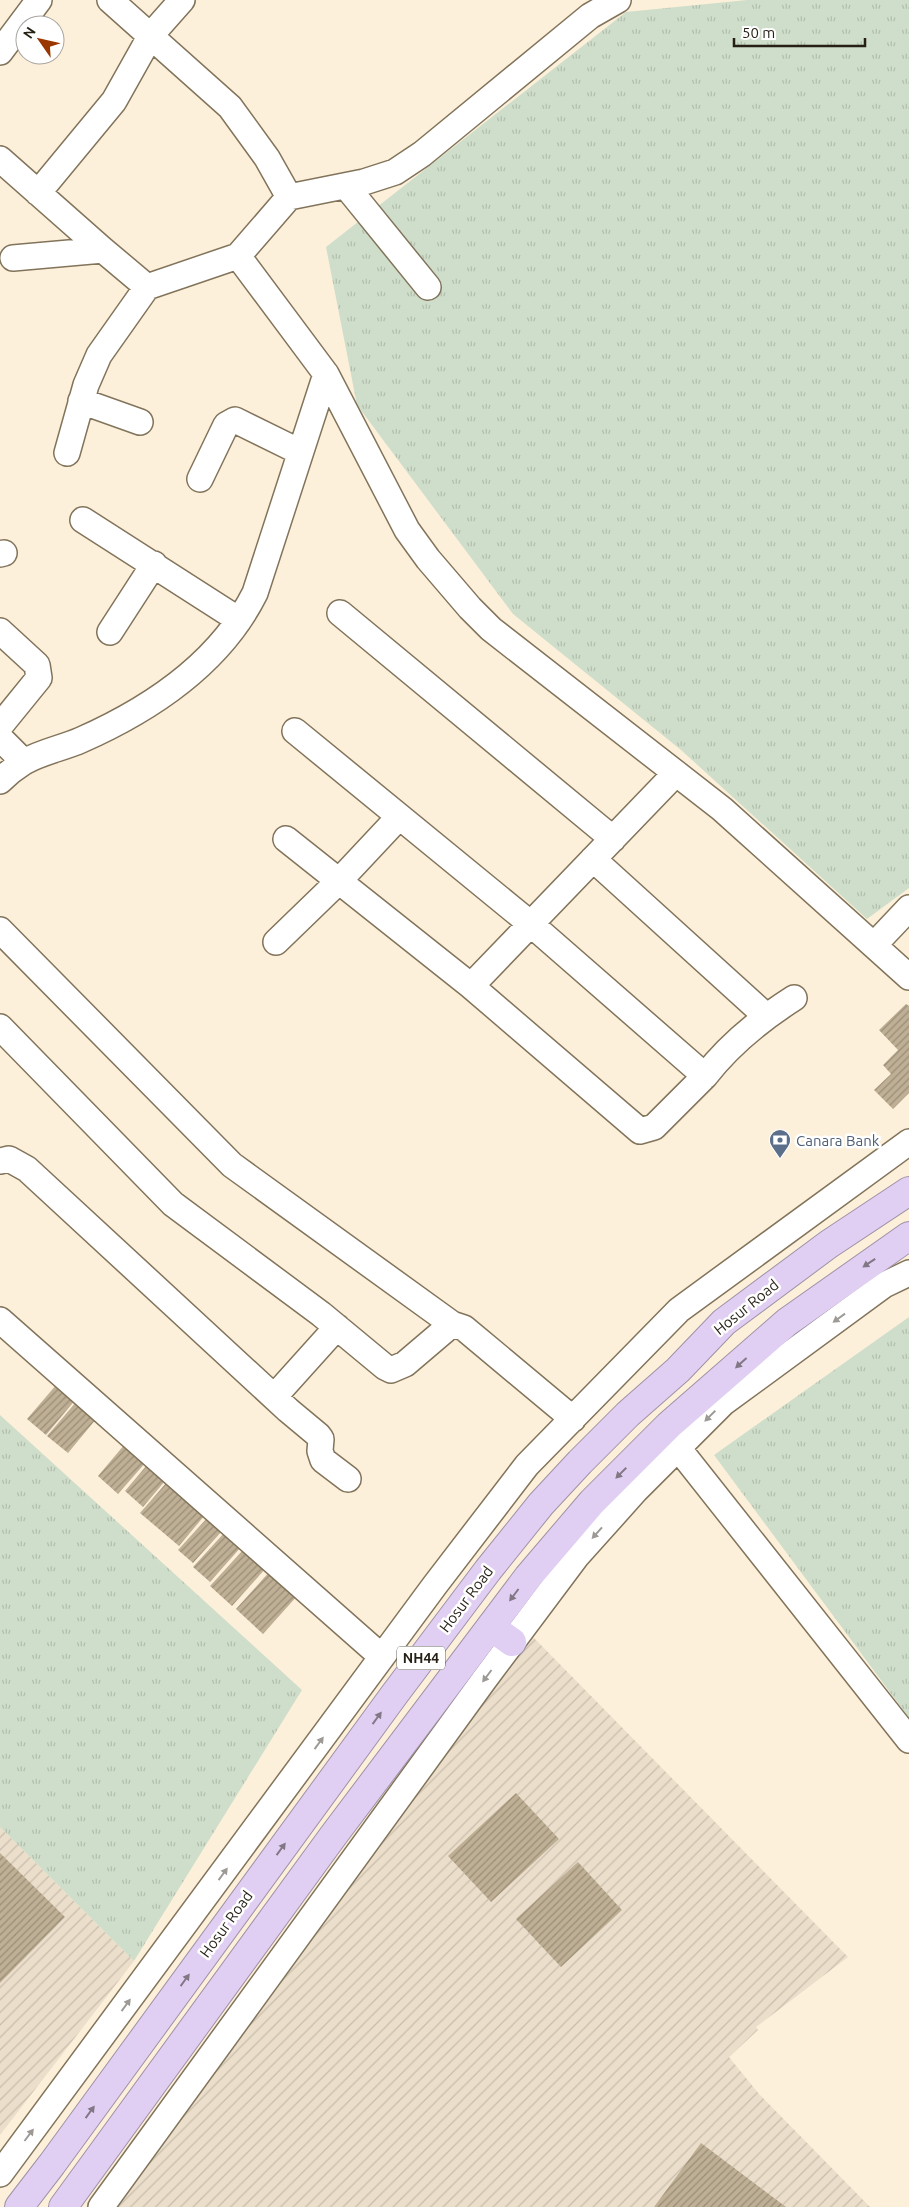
<svg xmlns="http://www.w3.org/2000/svg" width="909" height="2207" viewBox="0 0 909 2207" font-family="Ubuntu,sans-serif">
<style>
.industrial{fill:url(#industrial-furrows)}
.grass{fill:url(#grass-tufts)}
.building{fill:url(#building-hatch)}
.lines{fill:none;stroke-linecap:round;stroke-linejoin:round}
.minor-casing{stroke:#82745b;stroke-width:28}
.highway-casing{stroke:#9f91a5;stroke-width:30}
.minor{stroke:#fff;stroke-width:25}
.highway{stroke:#e0cff3;stroke-width:28}
.oneway{fill:#827784}
.oneway2{fill:#9d9a96}
.labels{text-anchor:middle;dominant-baseline:central;stroke-width:5;stroke-linejoin:round;paint-order:stroke}
.shield{fill:#fff;stroke:#66625b;stroke-width:1}
.shield-label{font-size:14px;font-weight:bold;fill:#251f15}
.service-label{font-size:15px;fill:#4e5e75;stroke:#fff;text-anchor:start}
.street-label{font-size:15px;fill:#251f15;stroke:#fff}
</style>
<defs>
<pattern id="industrial-furrows" width="10" height="10" patternUnits="userSpaceOnUse" patternTransform="scale(1.25)"><rect width="10" height="10" fill="#ebdeca"/><path d="M-1 1l2-2M0 10L10 0M9 11l2-2" fill="none" stroke="#c9bead"/></pattern>
<pattern id="grass-tufts" width="24" height="20" patternUnits="userSpaceOnUse" patternTransform="scale(1.25)"><rect width="24" height="20" fill="#cfdeca"/><path d="M3 7l-1-3M5 7V3M7 7l1-3M15 17l-1-3M17 17v-4M19 17l1-3" fill="none" stroke="#b2bead"/></pattern>
<pattern id="building-hatch" width="6" height="6" patternUnits="userSpaceOnUse" patternTransform="scale(1.25)"><rect width="6" height="6" fill="#beaf95"/><path d="M-1 1l2-2M0 6l6-6M5 7l2-2" fill="none" stroke="#9a8e78"/></pattern>
</defs>
<rect width="100%" height="100%" fill="#fdf0da"/>
<!-- industrial -->
<path class="industrial" d="M531 1635 848 1957 756 2027 758 2030 729 2057 759 2094 870 2207H108Z
M0 1827 134 1961 0 2135Z"/>
<!-- grass -->
<path class="grass" d="M747 0H909V888L867 919 681 750 513 614 357 405 326 247 626 12Z
M909 1317V1718L714 1455Z
M0 1415 302 1690 134 1961 0 1827Z"/>
<!-- building -->
<path class="building" d="M906 1004 909 1006V1093L893 1109 874 1090 891 1074 883 1065 898 1050 879 1030Z
M57 1384 76 1399 46 1435 27 1419Z
M77 1401 97 1418 68 1453 47 1436Z
M125 1444 146 1462 118 1494 98 1476Z
M147 1465 165 1481 143 1507 125 1491Z
M167 1482 205 1515 179 1546 140 1513Z
M208 1517 222 1531 193 1563 178 1550Z
M225 1532 241 1547 210 1582 193 1567Z
M244 1549 266 1568 232 1606 210 1586Z
M271 1570 298 1595 263 1634 236 1609Z
M516 1793 559 1839 491 1902 448 1856Z
M0 1853 65 1917 0 1983Z
M578 1862 622 1910 561 1967 516 1919Z
M701 2143 786 2207H654Z"/>
<g class="lines">
<!-- minor casing -->
<g class="minor-casing">
<path id="minor" d="M110 0 230 107 267 158 289 197 238 256 326 374 407 530 428 559 470 608 491 629 722 809 909 977
M0 52 39 0
M0 159 103 250 147 287 238 256
M346 186 428 287
M38 193 114 101 151 35 182 0
M289 197 364 182 395 172 422 154 590 16 618 0
M13 258 103 250
M81 401 140 422
M67 453 86 385 99 355 147 287
M200 479 226 425 235 420 300 452
M83 520 239 620
M0 554 4 553
M340 613 613 839
M0 631 37 665 39 678 0 726
M110 632 154 564
M295 731 532 925 705 1076C729 1045 761 1019 794 998
M0 738 24 762
M676 773 471 986 640 1131 654 1127 705 1076
M0 781C7 774 16 767 24 762 41 752 63 748 81 740 151 709 220 663 255 593L326 374
M286 839 471 986
M593 859 766 1016
M0 930 232 1165 452 1324 464 1328 573 1419
M276 942 339 881 399 817
M874 945 909 908
M0 1027 173 1204 321 1314 385 1367 391 1370 405 1364 452 1324
M0 1161 9 1159 27 1169 288 1410 318 1435 321 1439 320 1451 323 1460 348 1479
M0 1320 382 1657
M274 1397 337 1327
M678 1448 909 1740
M0 2174 435 1585 527 1465 679 1310 909 1142
M101 2207 484 1680 576 1557 636 1490 723 1403 884 1285 909 1273"/>
</g>
<!-- highway casing -->
<g class="highway-casing">
<path id="highway" d="M491 1627 512 1642
M19 2207 52 2164 394 1695 488 1570 541 1504 580 1462 628 1414 678 1370 724 1322 829 1244 909 1191
M63 2207 333 1836 528 1577 592 1502 669 1425 787 1322 909 1236"/>
</g>
<!-- minor -->
<use href="#minor" class="minor"/>
<!-- highway -->
<use href="#highway" class="highway"/>
</g>
<!-- one-way arrows -->
<defs><path id="oneway-solid" d="M-6-.8H1V-3.2L6.5 0L1 3.2V.8H-6Z" transform="scale(1.25)"/></defs>
<g class="oneway">
<use href="#oneway-solid" transform="translate(869 1263) rotate(146)"/>
<use href="#oneway-solid" transform="translate(741 1363) rotate(138)"/>
<use href="#oneway-solid" transform="translate(621 1473) rotate(135)"/>
<use href="#oneway-solid" transform="translate(514 1595) rotate(127)"/>
<use href="#oneway-solid" transform="translate(377 1718) rotate(-54)"/>
<use href="#oneway-solid" transform="translate(281 1849) rotate(-54)"/>
<use href="#oneway-solid" transform="translate(185 1980) rotate(-54)"/>
<use href="#oneway-solid" transform="translate(90 2112) rotate(-54)"/>
</g>
<g class="oneway2">
<use href="#oneway-solid" transform="translate(839 1318) rotate(144)"/>
<use href="#oneway-solid" transform="translate(710 1416) rotate(135)"/>
<use href="#oneway-solid" transform="translate(597 1533) rotate(132)"/>
<use href="#oneway-solid" transform="translate(487 1676) rotate(127)"/>
<use href="#oneway-solid" transform="translate(319 1743) rotate(-54)"/>
<use href="#oneway-solid" transform="translate(223 1874) rotate(-54)"/>
<use href="#oneway-solid" transform="translate(126 2005) rotate(-54)"/>
<use href="#oneway-solid" transform="translate(29 2135) rotate(-53)"/>
</g>
<!-- icons -->
<defs>
<g id="bank-pin" transform="scale(1.125)"><path d="M0 17L-7.5 6A9.5 9.5 0 1 1 7.5 6Z" fill="#5c6f8a" stroke="#fff"/><path d="M-6-4H6V4H-6ZM0-2.3a2.3 2.3 0 1 0 0 4.6a2.3 2.3 0 1 0 0-4.6Z" fill="#fff"/></g>
</defs>
<g fill-rule="evenodd">
<use href="#bank-pin" x="780" y="1140"/>
</g>
<g class="labels">
<!-- shield labels -->
<rect class="shield" x="397" y="1646.5" width="48" height="23" rx="4"/>
<g class="shield-label">
<text x="421" y="1658">NH44</text>
</g>
<!-- service labels -->
<g class="service-label">
<text x="796" y="1140">Canara Bank</text>
</g>
<!-- street labels -->
<g class="street-label">
<text transform="translate(746 1307) rotate(-39)">Hosur Road</text>
<text transform="translate(466 1599) rotate(-53)">Hosur Road</text>
<text transform="translate(226 1924) rotate(-54)">Hosur Road</text>
</g>
</g>
<!-- north arrow -->
<g transform="translate(40 40) rotate(304)"><circle r="24" fill="#ffffff" stroke="#a8a5a1"/>
<path d="M0-4L9 19L0 12L-9 19Z" fill="#9a3600"/>
<text y="-8" font-size="14" font-weight="bold" text-anchor="middle" fill="#251f15">N</text>
</g>
<!-- scale -->
<path d="M734 38v8h131v-8" fill="none" stroke="#251f15" stroke-width="2.5"/>
<text x="742" y="38" font-size="15" fill="#251f15" stroke="#ffffff" stroke-width="4" paint-order="stroke">50 m</text>
</svg>
